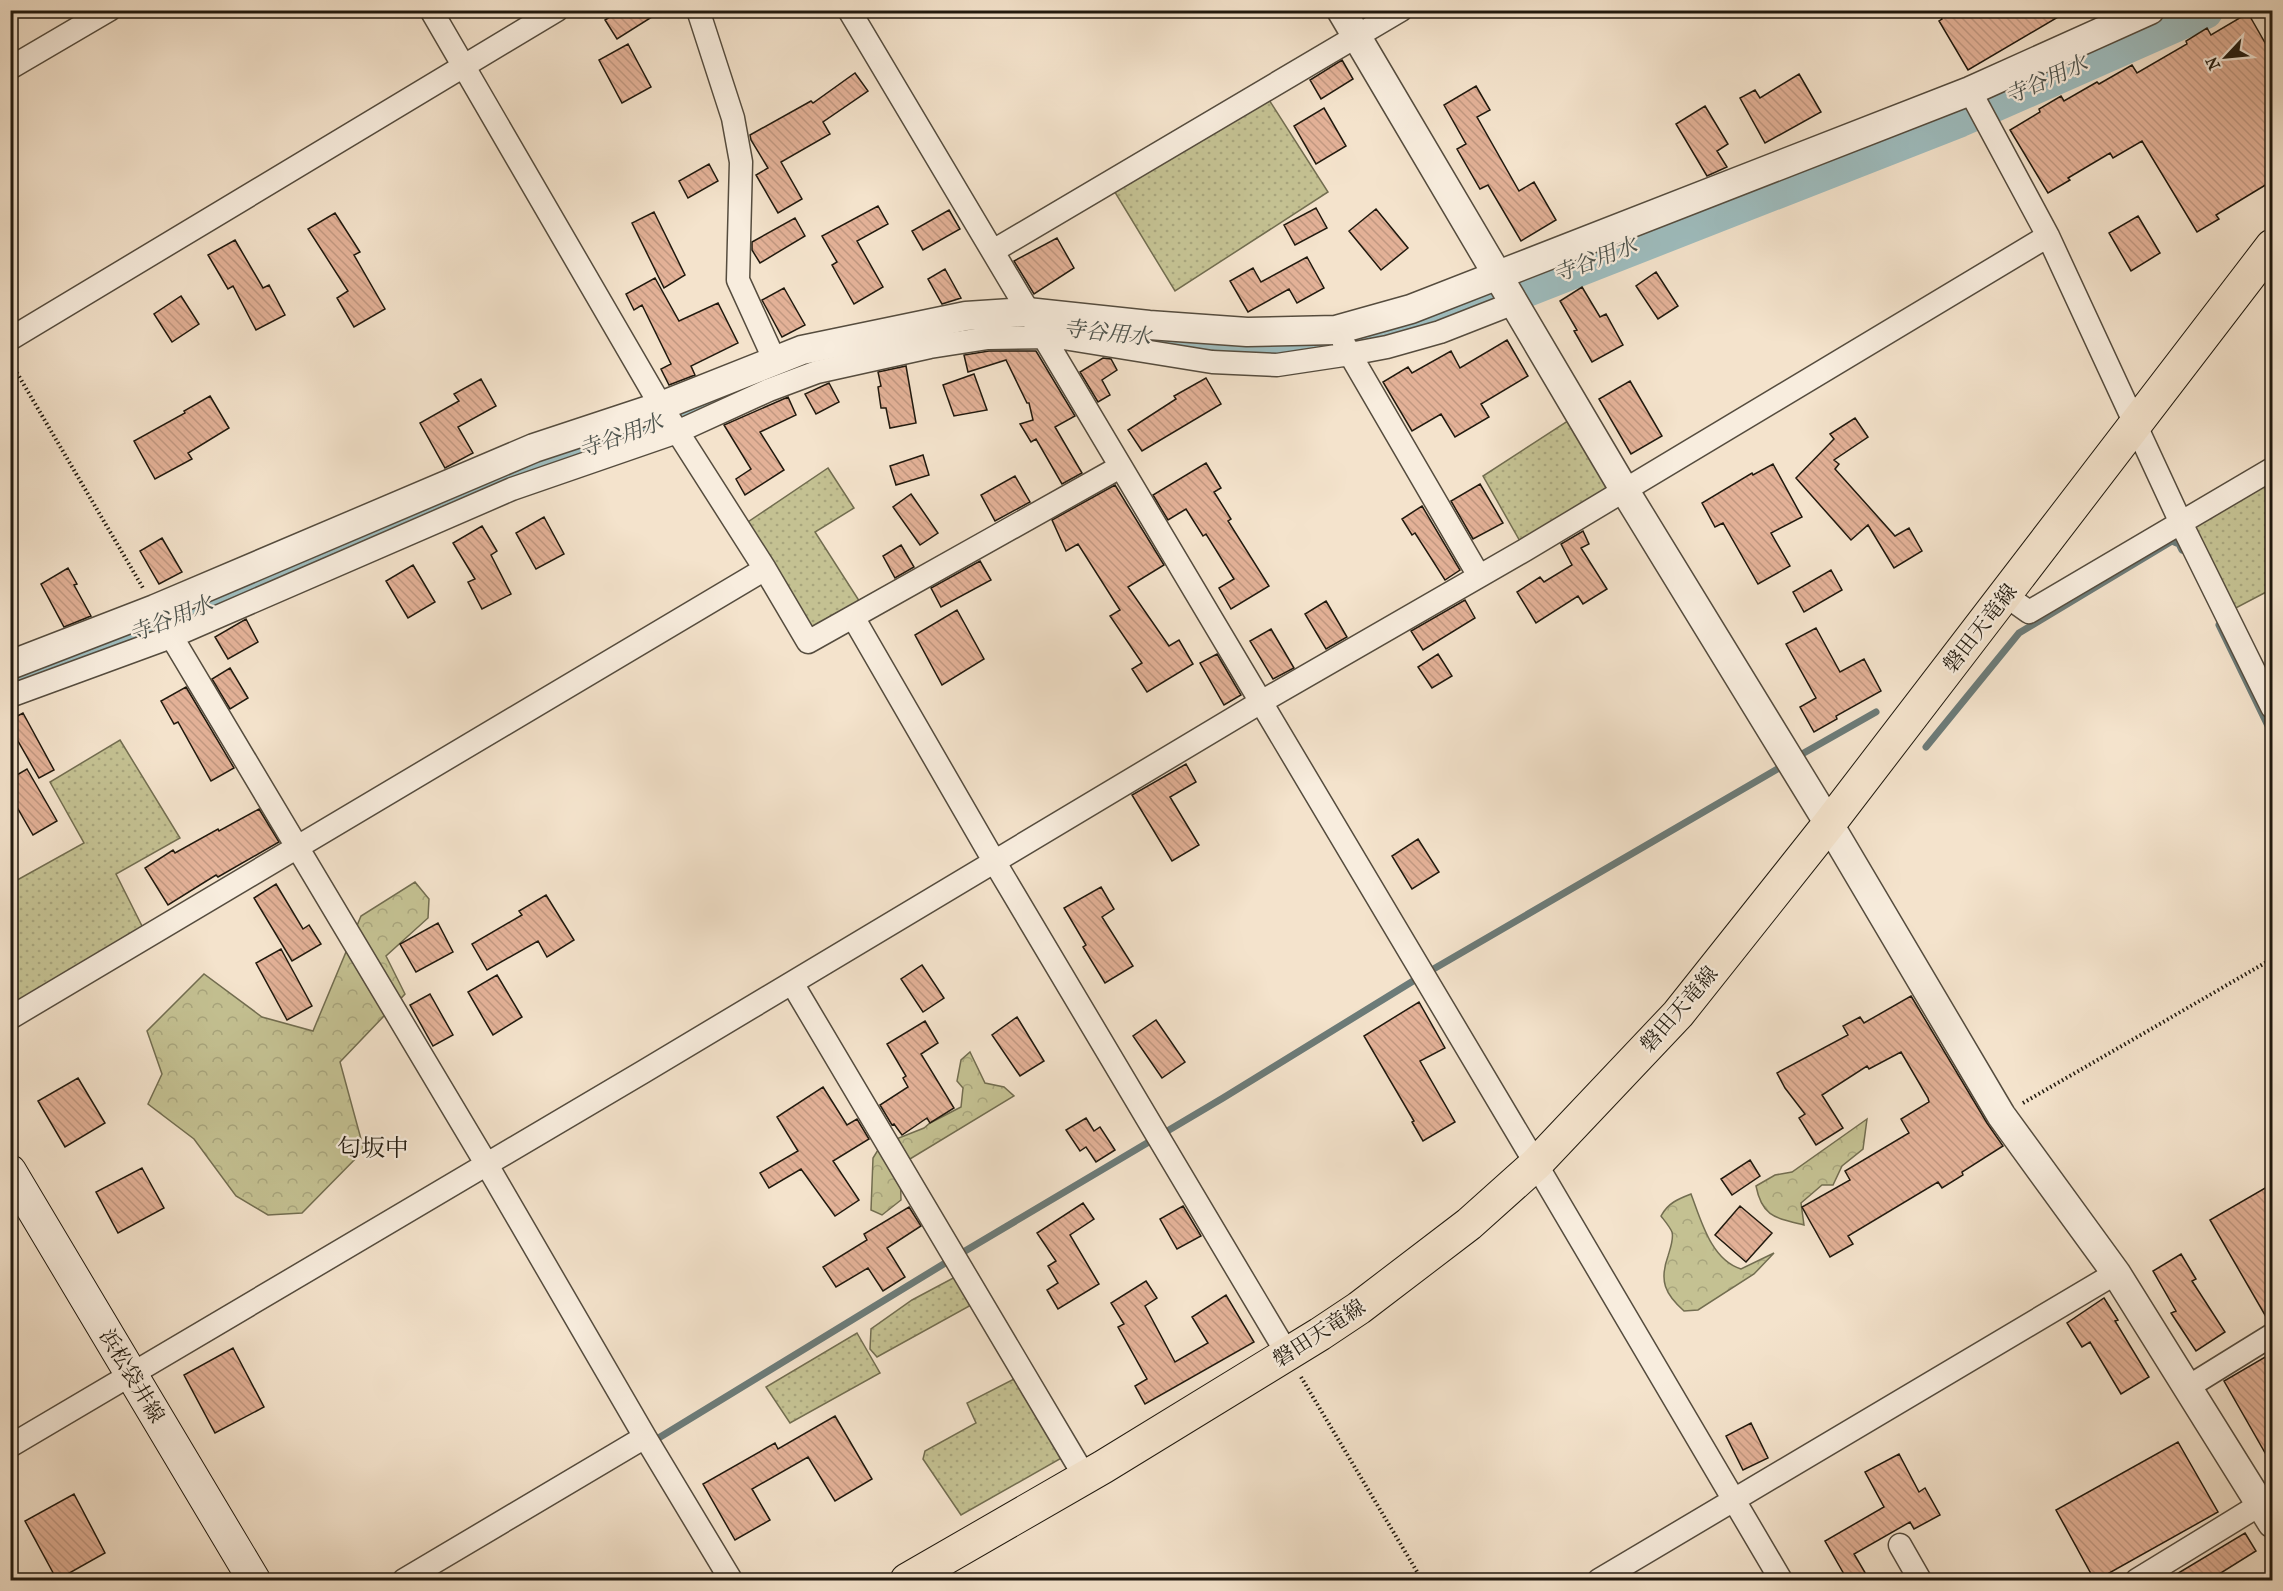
<svg xmlns="http://www.w3.org/2000/svg" width="2283" height="1591" viewBox="0 0 2283 1591" font-family="'IM FELL French Canon','Noto Serif JP',serif">
<style>
.grass{fill:url(#grass-dots);stroke:#726d50;stroke-width:1.5}
.forest{fill:url(#forest-crowns);stroke:#726d50;stroke-width:1.5}
.lines{fill:none;stroke-linecap:round;stroke-linejoin:round}
.stream{stroke:#6c7b78;stroke-width:7}
.river{stroke:#9ebdbf;stroke-width:39}
.building{fill:url(#building-back-hatch);stroke:#20190e;stroke-width:1.5}
.minor-casing{stroke:#554c3e;stroke-width:25}
.tertiary-casing{stroke:#554c3e;stroke-width:31}
.secondary-casing{stroke:#20190e;stroke-width:34}
.primary-casing{stroke:#20190e;stroke-width:35}
.path{stroke:#20190e;stroke-width:4;stroke-dasharray:1.5 3;stroke-linecap:butt}
.minor{stroke:#f8edde;stroke-width:22}
.tertiary{stroke:#f8edde;stroke-width:28}
.secondary{stroke:#f8edde;stroke-width:32}
.primary{stroke:#f4e3cc;stroke-width:33}
.labels{text-anchor:middle;dominant-baseline:central;stroke-width:4.5;stroke-linejoin:round;paint-order:stroke}
.street-label{font-size:21px;fill:#20190e;stroke:#f8edde}
.water-label{font-size:22px;font-style:italic;fill:#4c524c;stroke:#f8edde}
.quarter-label{font-size:24px;fill:#20190e;stroke:#f8edde}
</style>
<defs>
<pattern id="grass-dots" width="8" height="8" patternUnits="userSpaceOnUse" patternTransform="scale(1.5)"><rect width="8" height="8" fill="#c4c192"/><path d="M2 2h.1M6 6h.1" fill="none" stroke="#a8a57d" stroke-width="1.8" stroke-linecap="round"/></pattern>
<pattern id="forest-crowns" width="20" height="18" patternUnits="userSpaceOnUse" patternTransform="scale(1.5)"><rect width="20" height="18" fill="#c4c192"/><path d="M2 6a3 3 0 1 1 6 0M12 15a3 3 0 1 1 6 0" fill="none" stroke="#a8a57d"/></pattern>
<pattern id="building-back-hatch" width="6" height="6" patternUnits="userSpaceOnUse" patternTransform="scale(1.5)"><rect width="6" height="6" fill="#e3b197"/><path d="M-1 5l2 2M0 0l6 6M5-1l2 2" fill="none" stroke="#c29881"/></pattern>
</defs>
<rect width="100%" height="100%" fill="#f4e3cc"/>
<filter id="stains"><feTurbulence type="fractalNoise" baseFrequency=".00333" numOctaves="4"/><feColorMatrix values="0 0 0 0 .2 0 0 0 0 .09 0 0 0 0 .02 0 0 0 .5 -.17"/></filter>
<radialGradient id="worn" r=".72"><stop offset=".6" stop-color="#630" stop-opacity="0"/><stop offset="1" stop-color="#630" stop-opacity=".3"/></radialGradient>
<!-- grass -->
<path class="grass" d="M1264 92 1328 192 1175 291 1113 189Z
M1580 413 1625 491 1525 550 1483 476Z
M828 468 854 508 815 532 865 610 808 642 739 528Z
M2272 480V589L2232 610 2191 524Z
M120 740 180 838 116 874 147 936 11 1018 10 884 84 843 50 782Z
M957 1276 973 1304 877 1357 870 1349 871 1329 912 1300Z
M857 1333 880 1373 790 1423 766 1387Z
M1016 1378 1065 1456 961 1515 923 1459 925 1451 976 1423 967 1403Z"/>
<!-- forest -->
<path class="forest" d="M415 882 429 899 428 918 386 956 405 994 340 1062 364 1150 302 1213 268 1215 236 1196 194 1139 148 1104 162 1074 147 1031 204 974 262 1017 313 1031 361 916Z
M970 1052 985 1083 1004 1087 1014 1096 900 1165 901 1200 882 1215 871 1210 873 1158 881 1145 924 1128 930 1123 961 1107 963 1088 957 1081 961 1060Z
M1867 1119 1863 1149 1842 1166 1833 1185H1822L1801 1203 1804 1225C1776 1218 1762 1217 1756 1186L1775 1175 1792 1172Z
M1691 1194C1701 1220 1711 1260 1741 1269L1774 1253 1754 1274 1698 1310 1684 1311C1665 1294 1659 1281 1668 1256 1670 1249 1674 1239 1672 1232 1670 1227 1664 1220 1661 1216 1668 1203 1678 1199 1691 1194Z"/>
<g class="lines">
<!-- stream -->
<path class="stream" d="M2219 625 2272 734
M1926 747 2019 633 2172 541 2179 544 2182 550
M1795 758 1876 712
M652 1442 960 1254 1223 1098 1418 978 1786 764"/>
<!-- river -->
<path class="river" d="M1087 331 1140 339 1258 350 1363 342 1436 323 1959 118 2204 10
M10 683 172 620 502 479 690 412 800 366 851 354"/>
</g>
<!-- building -->
<path class="building" d="M621 10H663L617 39 605 20Z
M1938 10H2070L1968 70 1939 21 1942 19Z
M2248 13 2272 55V181L2216 215 2219 219 2197 232 2142 141 2113 158 2110 153 2068 178 2070 180 2048 193 2010 130 2040 112 2039 109 2061 96 2064 101 2097 82 2099 84 2132 65 2137 73 2187 44 2186 41 2207 28 2211 35Z
M628 44 651 87 622 103 599 60Z
M1342 60 1353 79 1321 99 1310 80Z
M855 73 868 91 823 122 830 134 781 162 802 199 778 213 756 175 768 168 751 140 750 135 811 101 813 103Z
M1799 74 1821 112 1765 143 1740 98 1755 90 1760 98Z
M1476 86 1490 110 1477 117 1519 191 1534 182 1556 220 1521 241 1488 185 1480 189 1457 149 1466 144 1444 105Z
M1705 106 1728 144 1717 151 1727 167 1707 176 1676 124Z
M1324 108 1346 146 1316 164 1294 126Z
M709 164 718 181 688 198 679 181Z
M878 206 888 224 857 241 883 287 854 304 832 265 837 262 822 236Z
M1316 208 1327 228 1295 245 1284 225Z
M1376 209 1408 248 1381 270 1349 231Z
M949 210 960 229 923 250 912 231Z
M654 212 685 275 664 288 632 223Z
M335 213 360 252 354 255 385 309 354 327 337 298 348 291 308 229Z
M2138 216 2160 253 2131 271 2109 233Z
M795 218 805 236 760 263 752 250V242Z
M1057 238 1074 268 1034 294 1014 261Z
M235 240 263 288 269 285 285 315 256 330 233 286 228 289 208 255Z
M1307 257 1324 288 1297 303 1289 289 1248 312 1230 281 1253 268 1261 282Z
M945 269 961 298 942 304 928 279Z
M1656 272 1678 306 1658 319 1636 286Z
M655 278 679 321 718 303 738 343 691 366 695 375 669 385 661 369 671 364 642 305 634 310 626 294Z
M1582 287 1600 317 1606 314 1623 345 1592 362 1574 331 1577 330 1560 301Z
M784 288 805 325 782 337 762 300Z
M181 296 199 324 172 342 154 314Z
M1507 340 1528 376 1481 404 1489 417 1455 437 1441 414 1412 431 1383 382 1408 367 1412 373 1451 351 1460 368Z
M989 351H1036L1075 416 1055 427 1082 473 1062 484 1036 439 1031 442 1020 424 1033 420 1029 403H1027L1006 360 968 372 964 355Z
M1103 358 1111 359 1117 370 1102 380 1110 395 1098 402 1080 372Z
M906 366 916 423 890 428 886 408H881L878 387 881 386 878 372Z
M974 374 987 410 954 416 943 385Z
M1206 378 1221 404 1142 451 1128 430 1176 399 1174 396Z
M481 379 496 406 458 427 473 453 445 468 420 423 459 401 454 394Z
M1630 381 1662 436 1631 454 1599 399Z
M829 383 839 402 816 414 805 394Z
M210 396 229 428 188 453 192 459 155 479 134 441 185 413 184 411Z
M788 397 796 415 760 432 784 470 745 495 736 479 751 469 724 425Z
M1855 418 1868 437 1834 460 1839 464 1835 469 1895 536 1909 528 1922 551 1894 568 1868 525 1851 540 1796 478 1834 439 1830 434Z
M923 455 929 475 896 485 890 466Z
M1206 463 1221 488 1214 492 1231 519 1228 521 1269 586 1231 609 1219 588 1234 579 1206 534 1203 536 1186 509 1168 520 1153 495Z
M1773 464 1802 517 1771 533 1790 566 1758 584 1723 523 1715 527 1702 503 1752 473 1753 475Z
M1015 476 1030 502 995 521 981 495Z
M1480 484 1503 523 1473 539 1451 501Z
M1115 485 1164 565 1128 587 1169 646 1179 640 1193 664 1147 692 1132 669 1142 663 1110 616 1120 610 1078 544 1066 551 1052 520Z
M911 494 938 533 920 545 893 507Z
M1422 506 1460 570 1445 580 1415 533 1412 535 1402 519Z
M544 517 564 554 536 569 516 533Z
M482 526 497 551 491 555 511 594 482 609 468 582 475 579 453 543Z
M1583 531 1589 544 1581 548 1607 589 1583 604 1578 596 1536 623 1517 592 1540 577 1544 582 1572 565 1561 544Z
M162 538 182 572 159 584 140 551Z
M901 545 914 567 895 578 883 556Z
M980 561 991 580 941 607 931 588Z
M413 565 435 602 408 618 386 581Z
M68 568 77 584 74 585 91 616 64 627 41 584Z
M1831 570 1842 590 1804 612 1793 592Z
M1465 600 1475 618 1423 650 1411 631Z
M1326 601 1347 637 1326 649 1305 614Z
M957 610 984 659 942 685 915 635Z
M246 619 258 642 228 659 215 637Z
M1816 628 1840 672 1864 659 1881 691 1836 716 1837 719 1814 732 1800 707 1816 698 1786 644Z
M1271 629 1294 668 1273 679 1250 641Z
M1217 654 1241 695 1224 705 1200 663Z
M1438 654 1452 676 1432 688 1418 667Z
M230 668 248 698 230 709 212 679Z
M186 687 234 768 211 781 178 722 174 724 161 701Z
M23 713 54 770 39 778 10 727V720Z
M1186 764 1196 782 1170 797 1199 845 1172 861 1132 795Z
M27 769 57 821 33 835 10 795V779Z
M259 809 279 842 218 877 216 875 168 905 145 868 173 850 175 853 218 829 219 831Z
M1418 839 1439 872 1412 889 1392 856Z
M276 884 303 929 309 925 321 944 292 961 254 898Z
M1101 887 1114 909 1102 917 1133 966 1105 983 1083 947 1086 945 1064 908Z
M546 895 574 940 547 957 538 941 487 970 472 944 522 915 519 911Z
M438 923 453 952 416 972 400 944Z
M281 949 312 1006 287 1020 256 963Z
M922 965 944 998 923 1012 901 979Z
M497 975 522 1017 493 1035 468 992Z
M430 994 453 1035 433 1046 410 1005Z
M1911 996 1987 1123 2003 1146 1962 1172 1963 1175 1942 1188 1938 1182 1848 1236 1853 1244 1830 1257 1802 1207 1850 1180 1845 1171 1909 1133 1901 1119 1929 1102 1928 1098 1901 1052 1869 1069 1867 1066 1822 1095 1843 1128 1816 1145 1799 1118 1805 1114 1785 1088 1777 1073 1848 1035 1843 1026 1860 1017 1864 1023Z
M1419 1002 1445 1048 1420 1061 1455 1122 1423 1141 1412 1122 1414 1121 1364 1036Z
M1017 1017 1044 1061 1020 1076 992 1035Z
M1156 1020 1185 1062 1162 1078 1133 1036Z
M925 1021 938 1043 921 1054 954 1108 930 1123 927 1118 902 1135 894 1124 892 1125 880 1105 908 1087 903 1078 906 1076 887 1044Z
M78 1078 105 1123 65 1147 38 1101Z
M823 1087 847 1125 857 1119 869 1139 833 1161 859 1200 835 1216 801 1169 769 1188 760 1173 798 1151 777 1117Z
M1086 1118 1094 1131 1100 1127 1115 1150 1096 1162 1086 1147 1080 1151 1066 1130Z
M1750 1160 1760 1176 1732 1195 1721 1179Z
M142 1168 164 1208 118 1233 96 1192Z
M2272 1184V1322H2269L2210 1220Z
M1083 1203 1094 1219 1070 1235 1099 1284 1058 1309 1047 1290 1058 1283 1048 1266 1056 1261 1037 1233Z
M1183 1206 1201 1236 1177 1249 1160 1219Z
M1740 1206 1772 1233 1746 1262 1715 1235Z
M909 1207 921 1226 887 1248 905 1277 883 1291 868 1268 836 1287 823 1267 867 1240 864 1234Z
M2181 1254 2196 1279 2192 1281 2225 1332 2196 1351 2171 1313 2176 1311 2153 1271Z
M1146 1281 1157 1298 1145 1306 1175 1362 1208 1343 1192 1317 1226 1295 1254 1342 1145 1404 1135 1386 1147 1379 1118 1327 1124 1324 1111 1303Z
M2104 1298 2118 1320 2115 1321 2149 1377 2121 1394 2090 1342 2082 1347 2067 1323Z
M233 1348 264 1407 215 1433 184 1375Z
M2272 1353V1465L2224 1381Z
M835 1416 872 1479 835 1501 808 1457 752 1489 770 1520 735 1540 703 1484 775 1443 778 1449Z
M1751 1423 1768 1458 1743 1470 1726 1436Z
M2178 1442 2218 1512 2095 1581 2056 1510Z
M1899 1454 1919 1492 1925 1488 1940 1515 1914 1529 1910 1522 1854 1554 1870 1581H1848L1825 1541 1884 1507 1865 1472Z
M74 1494 105 1553 57 1580 25 1521Z
M2245 1533 2256 1551 2208 1581H2165Z"/>
<g class="lines">
<!-- minor casing -->
<g class="minor-casing">
<path id="minor" d="M431 10 661 406 765 569 808 642 1120 467
M698 10 733 118 741 162 738 280 775 361
M849 10 1536 1164 1781 1580
M10 68 109 10
M1970 91 2048 236 2181 523 2272 707
M993 251 1401 10
M10 339 557 10
M1344 344 1479 576
M2005 595 2029 612 2272 469
M853 617 994 861 1288 1355
M164 624 487 1165 645 1437 731 1580
M10 696 171 637 512 489 677 432 769 390 817 372 930 347 988 338 1057 337 1212 362 1277 365 1350 354 1387 347 1440 332 1514 303
M792 983 1085 1477
M10 1018 765 569
M2188 1387 2272 1335
M10 1446 643 1072 1261 702 1525 550 2048 236
M1900 1545 1920 1580
M404 1580 645 1437
M1599 1580 2116 1273
M2137 1580 2261 1504"/>
</g>
<!-- tertiary casing -->
<g class="tertiary-casing">
<path id="tertiary" d="M1341 10 1625 491 1829 824 2001 1115 2116 1273 2272 1523
M10 665 155 609 534 448 661 406 802 350 966 316 1027 312 1149 325 1247 332 1336 330 1411 309 1970 91 2150 10"/>
</g>
<!-- secondary casing -->
<g class="secondary-casing">
<path id="secondary" d="M10 1171 254 1580"/>
</g>
<!-- primary casing -->
<g class="primary-casing">
<path id="primary" d="M907 1580 1103 1467 1320 1334 1359 1308 1469 1224 1536 1164 1678 1014 1829 824 2272 246"/>
</g>
<!-- path -->
<path class="path" d="M10 361 143 588
M2023 1103 2272 959
M1301 1377 1422 1580"/>
<!-- minor -->
<use href="#minor" class="minor"/>
<!-- tertiary -->
<use href="#tertiary" class="tertiary"/>
<!-- secondary -->
<use href="#secondary" class="secondary"/>
<!-- primary -->
<use href="#primary" class="primary"/>
</g>
<g class="labels">
<!-- street labels -->
<g class="street-label">
<text transform="translate(1980 628) rotate(-52)">磐田天竜線</text>
<text transform="translate(1679 1009) rotate(-49)">磐田天竜線</text>
<text transform="translate(1319 1333) rotate(-33)">磐田天竜線</text>
<text transform="translate(132 1376) rotate(59)">浜松袋井線</text>
</g>
<!-- water labels -->
<g class="water-label">
<text transform="translate(2046 80) rotate(-24)">寺谷用水</text>
<text transform="translate(1595 260) rotate(-21)">寺谷用水</text>
<text transform="translate(1107 333) rotate(6)">寺谷用水</text>
<text transform="translate(621 436) rotate(-20)">寺谷用水</text>
<text transform="translate(171 619) rotate(-22)">寺谷用水</text>
</g>
<!-- quarter labels -->
<g class="quarter-label">
<text x="373" y="1148">匂坂中</text>
</g>
</g>
<!-- margin -->
<rect width="2283" height="1591" fill="none" stroke="#f4e3cc" stroke-width="36"/>
<rect x="12" y="12" width="2259" height="1567" fill="none" stroke="#20190e" stroke-width="3"/>
<rect x="18" y="18" width="2247" height="1555" fill="none" stroke="#20190e" stroke-width="1.5"/>
<!-- north arrow -->
<g transform="translate(2226 57) rotate(244)" stroke="#f8edde" stroke-width="4.5" paint-order="stroke">
<path d="M0-4.5L10 22L0 15L-10 22Z" fill="#20190e"/>
<text y="-9" font-size="16" font-weight="bold" text-anchor="middle" fill="#20190e">N</text>
</g>
<rect width="100%" height="100%" filter="url(#stains)"/>
<rect width="100%" height="100%" fill="url(#worn)"/>
</svg>
